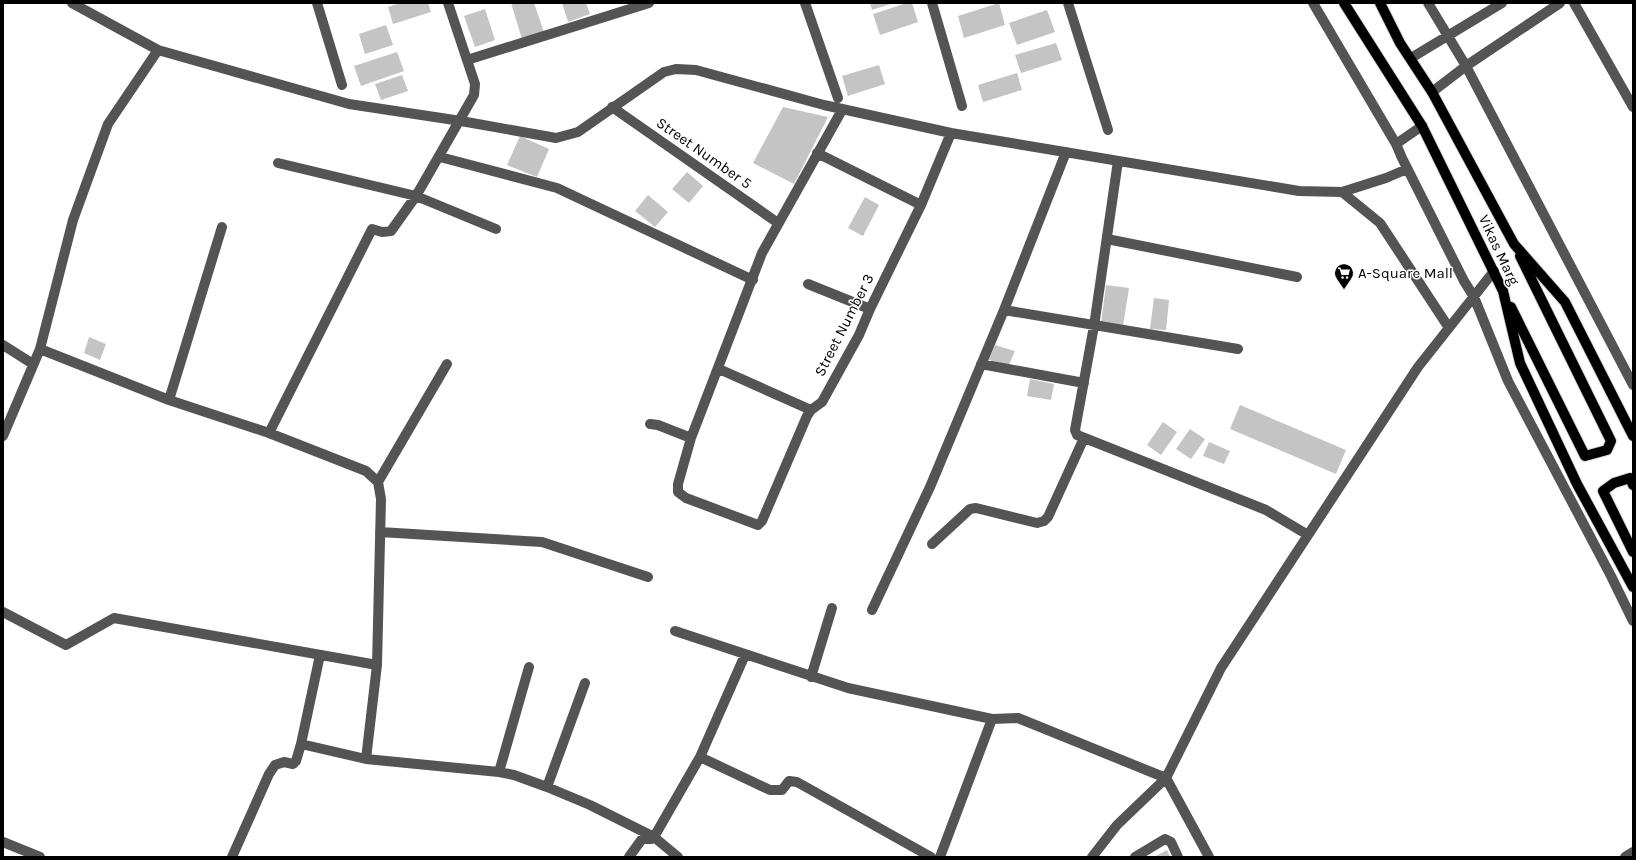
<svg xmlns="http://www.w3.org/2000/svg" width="1636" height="860" viewBox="0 0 1636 860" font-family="Karla,sans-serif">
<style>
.building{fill:#c4c4c4}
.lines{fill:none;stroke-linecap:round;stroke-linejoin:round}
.major-casing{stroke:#dbdbdb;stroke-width:12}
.minor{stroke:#545454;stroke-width:10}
.major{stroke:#000;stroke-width:10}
.labels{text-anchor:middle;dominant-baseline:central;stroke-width:3;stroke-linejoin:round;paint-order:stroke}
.street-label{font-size:15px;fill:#000;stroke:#fff}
.poi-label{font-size:15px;fill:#000;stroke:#fff;text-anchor:start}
</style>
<rect width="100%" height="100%" fill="#fff"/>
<!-- building -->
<path class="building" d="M400 3H428L431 12 393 24 388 7Z
M511 3H534L544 32 522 39Z
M562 3H586L590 14 568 22Z
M870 3H894L872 10Z
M907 3H912L918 22 880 35 873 14Z
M999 3 1005 25 964 38 958 16Z
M485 9 495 40 475 47 464 16Z
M1047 10 1055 32 1017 45 1009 23Z
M386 25 393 45 365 54 359 34Z
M1056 43 1062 60 1021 73 1015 55Z
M397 52 404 71 361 86 354 66Z
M879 65 885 84 848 96 842 76Z
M1017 73 1022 90 983 102 978 85Z
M402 75 408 91 381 100 375 84Z
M783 107 828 117 794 184 753 163Z
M520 136 549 149 537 177 507 165Z
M687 172 703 186 689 203 672 189Z
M648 195 668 212 655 227 635 211Z
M865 197 879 205 863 236 848 228Z
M1106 285 1129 288 1123 326 1101 323Z
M1154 298 1169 300 1166 330 1150 329Z
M89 337 106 344 100 360 84 353Z
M995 345 1015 351 1009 365 989 360Z
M1030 379 1054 384 1051 400 1027 396Z
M1240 405 1346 450 1336 474 1230 429Z
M1163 422 1177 432 1161 455 1147 445Z
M1190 429 1205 439 1191 459 1176 449Z
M1209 442 1230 451 1224 464 1203 456Z
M1167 850 1170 857H1157L1156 856Z"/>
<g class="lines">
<!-- major casing -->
<g class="major-casing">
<path id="major" d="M1344 3 1422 126 1503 291 1520 363 1577 484 1633 587
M1380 3 1400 43 1432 92 1514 244 1565 302 1633 436
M1511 307 1585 456 1607 450 1611 441 1520 256
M1633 485 1630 478 1614 483 1603 491 1633 552"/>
</g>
<!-- minor -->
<path class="minor" d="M72 3 158 50 349 104 461 121 556 138 578 132 664 72 676 69 696 70 824 105 951 133 1299 191 1342 192 1380 223 1449 328
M317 3 342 85
M805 3 838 98
M932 3 962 106
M1068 3 1108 130
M1313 3 1396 144
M1428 3 1466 66 1633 385
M1574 3 1633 107
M1411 58 1502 3
M467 60 649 3
M1432 92 1466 66 1560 3
M612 107 778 223
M842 110 762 253 691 438 678 484V492L686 498 758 525 762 521 807 416 811 410 822 402 859 335 870 309 921 205 951 133
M1422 126 1396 144 1402 158 1464 281 1474 297 1508 381 1611 576 1633 621
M817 153 921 205
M440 157 557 188 753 280
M1118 161 1094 326 1075 430 1077 435 1266 510 1308 535
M278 163 416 196 496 229
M1342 192 1386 178 1407 169
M1107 239 1297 277
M808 284 870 309
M1004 310 1238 349
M3 345 33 364
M981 364 1084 383
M719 369 811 410
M169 400 222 227
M650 424 658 425 691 438
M269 433 372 229 382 232 391 231 416 196 474 95 475 84 448 3
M3 436 40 349 73 220 108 124 158 50
M378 482 447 364
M380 532 542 542 648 577
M932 544 970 509 976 508 1037 523 1044 521 1048 517 1084 438
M872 610 930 487 1004 310 1066 152
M3 612 66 645 114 618 377 665 381 499 378 482 366 471 269 433 169 400 40 349
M675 631 848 688 992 719 1018 718 1166 778 1209 857
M320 655 301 744 366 759
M377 665 366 759 499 772 514 775 547 787 590 805 654 837 678 857
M811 677 832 608
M700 757 770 790H782L789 781 797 782 931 857
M499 772 529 667
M547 787 585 683
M3 842 40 857
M232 857 269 774 275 765 284 762 293 764 296 761 301 744
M629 857 642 839H651L654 837 700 757 745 655
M940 857 992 719
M1092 857 1117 825 1166 778 1221 668 1418 367 1494 271
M1135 857 1165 839 1171 842 1178 857
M1625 857 1633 852"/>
<!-- major -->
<use href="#major" class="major"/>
</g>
<!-- icons -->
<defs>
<g id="supermarket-pin" transform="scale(1)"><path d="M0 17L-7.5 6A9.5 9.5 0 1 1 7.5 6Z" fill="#000" stroke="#fff"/><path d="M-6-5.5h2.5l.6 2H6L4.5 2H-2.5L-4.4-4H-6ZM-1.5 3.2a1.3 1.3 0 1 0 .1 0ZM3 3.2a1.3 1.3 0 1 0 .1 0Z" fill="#fff"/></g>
</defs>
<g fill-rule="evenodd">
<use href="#supermarket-pin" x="1344" y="273"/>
</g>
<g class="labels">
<!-- street labels -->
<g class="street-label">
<text transform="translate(704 153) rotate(35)">Street Number 5</text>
<text transform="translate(1499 250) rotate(65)">Vikas Marg</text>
<text transform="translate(844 325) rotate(-63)">Street Number 3</text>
</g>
<!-- poi labels -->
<g class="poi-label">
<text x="1358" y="273">A-Square Mall</text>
</g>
</g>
<!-- border -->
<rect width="1636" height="860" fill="none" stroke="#000000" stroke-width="8"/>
</svg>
